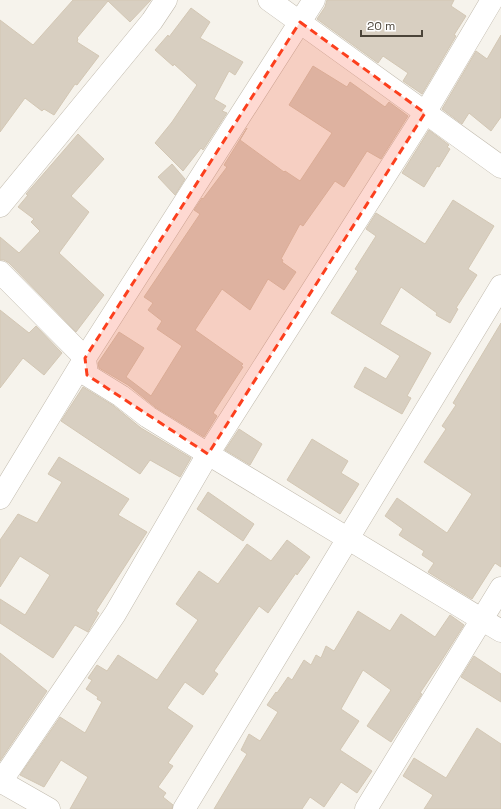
<svg xmlns="http://www.w3.org/2000/svg" width="501" height="809" viewBox="0 0 501 809" font-family="'Space Grotesk',sans-serif">
<style>
.building{fill:#d8cfc1;stroke:#d3c7b4}
.lines{fill:none;stroke-linecap:round;stroke-linejoin:round}
.street-casing{stroke:#c2bbae;stroke-width:23}
.street{stroke:#fff;stroke-width:22}
.marked{fill:#fc3f1d;fill-opacity:0.2;stroke:#fc3f1d;stroke-width:3;stroke-dasharray:8 5;stroke-linejoin:round}
</style>
<rect width="100%" height="100%" fill="#f6f3ec"/>
<!-- building -->
<path class="building" d="M73 0H151L130 22 108 1 77 38 78 39 77 42 99 56 77 85 75 84 54 115 44 109 42 111 25 98 0 132V20L33 45Z
M327 0H454L451 6 466 16 454 35 456 36 422 94 403 81 408 73 383 56 378 63 317 19 325 7Z
M191 8 210 22 200 38 243 62 235 75 229 71 214 99 226 106 222 111 227 113 203 150 201 148 183 171 155 143 172 122 197 85 174 64 173 66 155 50 168 35 169 37Z
M501 35V117L491 131 469 113 462 124 442 109 476 51 487 59Z
M313 66 347 87 350 82 385 107 389 102 408 116 381 159 367 151 344 187 335 181 303 226 300 224 281 259 283 260 282 262 296 272 284 290 268 279 250 310 222 289 195 330 243 364 241 366 243 367 213 413 217 416 204 437 155 407 128 385 99 368 98 363 119 332 144 348 126 377 151 396 182 346 157 329 162 321 148 310 153 303 144 297 200 214 194 210 202 198 203 199 227 167 224 165 247 128 240 140 284 172 285 171 300 181 332 133 289 105Z
M429 130 449 145 447 147 450 149 439 167 437 166 424 187 402 173Z
M78 134 104 159 71 196 89 212 59 253 104 295 76 332 9 263 4 260H0V237L19 253 40 231 31 222 34 219 18 207 28 195 26 194Z
M172 164 185 179 175 195 158 177Z
M453 200 494 226 468 269 477 275 456 308 458 309 450 323 436 315 437 313 401 287 380 324 431 353 407 396 411 398 402 414 354 387 365 367 386 379 400 356 331 313 358 271 355 269 376 236 366 229 376 213 425 244Z
M0 310 29 333 36 326 62 353 44 375 23 358 0 388Z
M501 323V567L495 563 472 599 428 572 434 563 422 555 424 551 399 535 403 529 385 516 397 498 447 533 472 494 424 462 446 429 442 426 456 405 453 403Z
M83 387 114 406 141 428 191 458 180 477 150 460 140 474 61 421Z
M239 429 262 444 250 465 225 450Z
M312 439 348 461 341 473 359 484 340 514 287 480Z
M59 457 129 499 118 515 147 532 96 611 99 613 88 632 75 625 53 658 0 623V599L25 615 50 575 20 556 0 587V540L18 514 37 523 62 482 48 474Z
M208 492 254 524 243 541 197 509Z
M287 540 310 557 297 575 296 573 268 613 259 606 214 671 218 674 203 695 185 682 167 708 193 726 168 763 173 766 158 787 166 793 163 797 173 805 172 809H70L88 777 61 760 44 787 20 775 60 717 85 733 102 702 97 699 98 697 86 689 92 680 88 678 97 665 107 671 118 655 157 680 198 620 176 604 199 571 218 584 247 544 271 561Z
M358 611 390 631 401 614 435 637 450 615 464 625 440 663 420 693 422 694 391 742 367 726 391 690 363 670 341 709 359 721 340 750 372 771 357 793 341 782 324 807 310 797 302 809H214L247 754 241 750 249 734 260 741 278 712 267 705 276 692 277 693 288 677 292 680 304 660 311 665 316 655 321 658 326 646 334 651Z
M0 653 47 691 0 761Z
M474 656 501 674V702L461 677Z
M477 728 501 744V809H424L433 795 403 776 414 758 446 778Z"/>
<g class="lines">
<!-- street casing -->
<g class="street-casing">
<path id="street" d="M269 0 501 167
M0 206 152 21 166 0
M0 272 85 358 87 375 121 396 148 417 208 454 501 631
M0 498 85 358 314 0
M0 781 49 809
M0 783 115 614 208 454 425 113 492 0
M184 809 501 286
M366 809 501 588"/>
</g>
<!-- street -->
<use href="#street" class="street"/>
</g>
<!-- marked area -->
<path class="marked" d="M300 22 425 113 208 454 87 375 85 358Z"/>
<!-- scale -->
<path d="M361 30v6h61v-6" fill="none" stroke="#4b4439" stroke-width="2"/>
<text x="367" y="30" font-size="12" fill="#4b4439" stroke="#ffffff" stroke-width="3" paint-order="stroke">20 m</text>
</svg>
